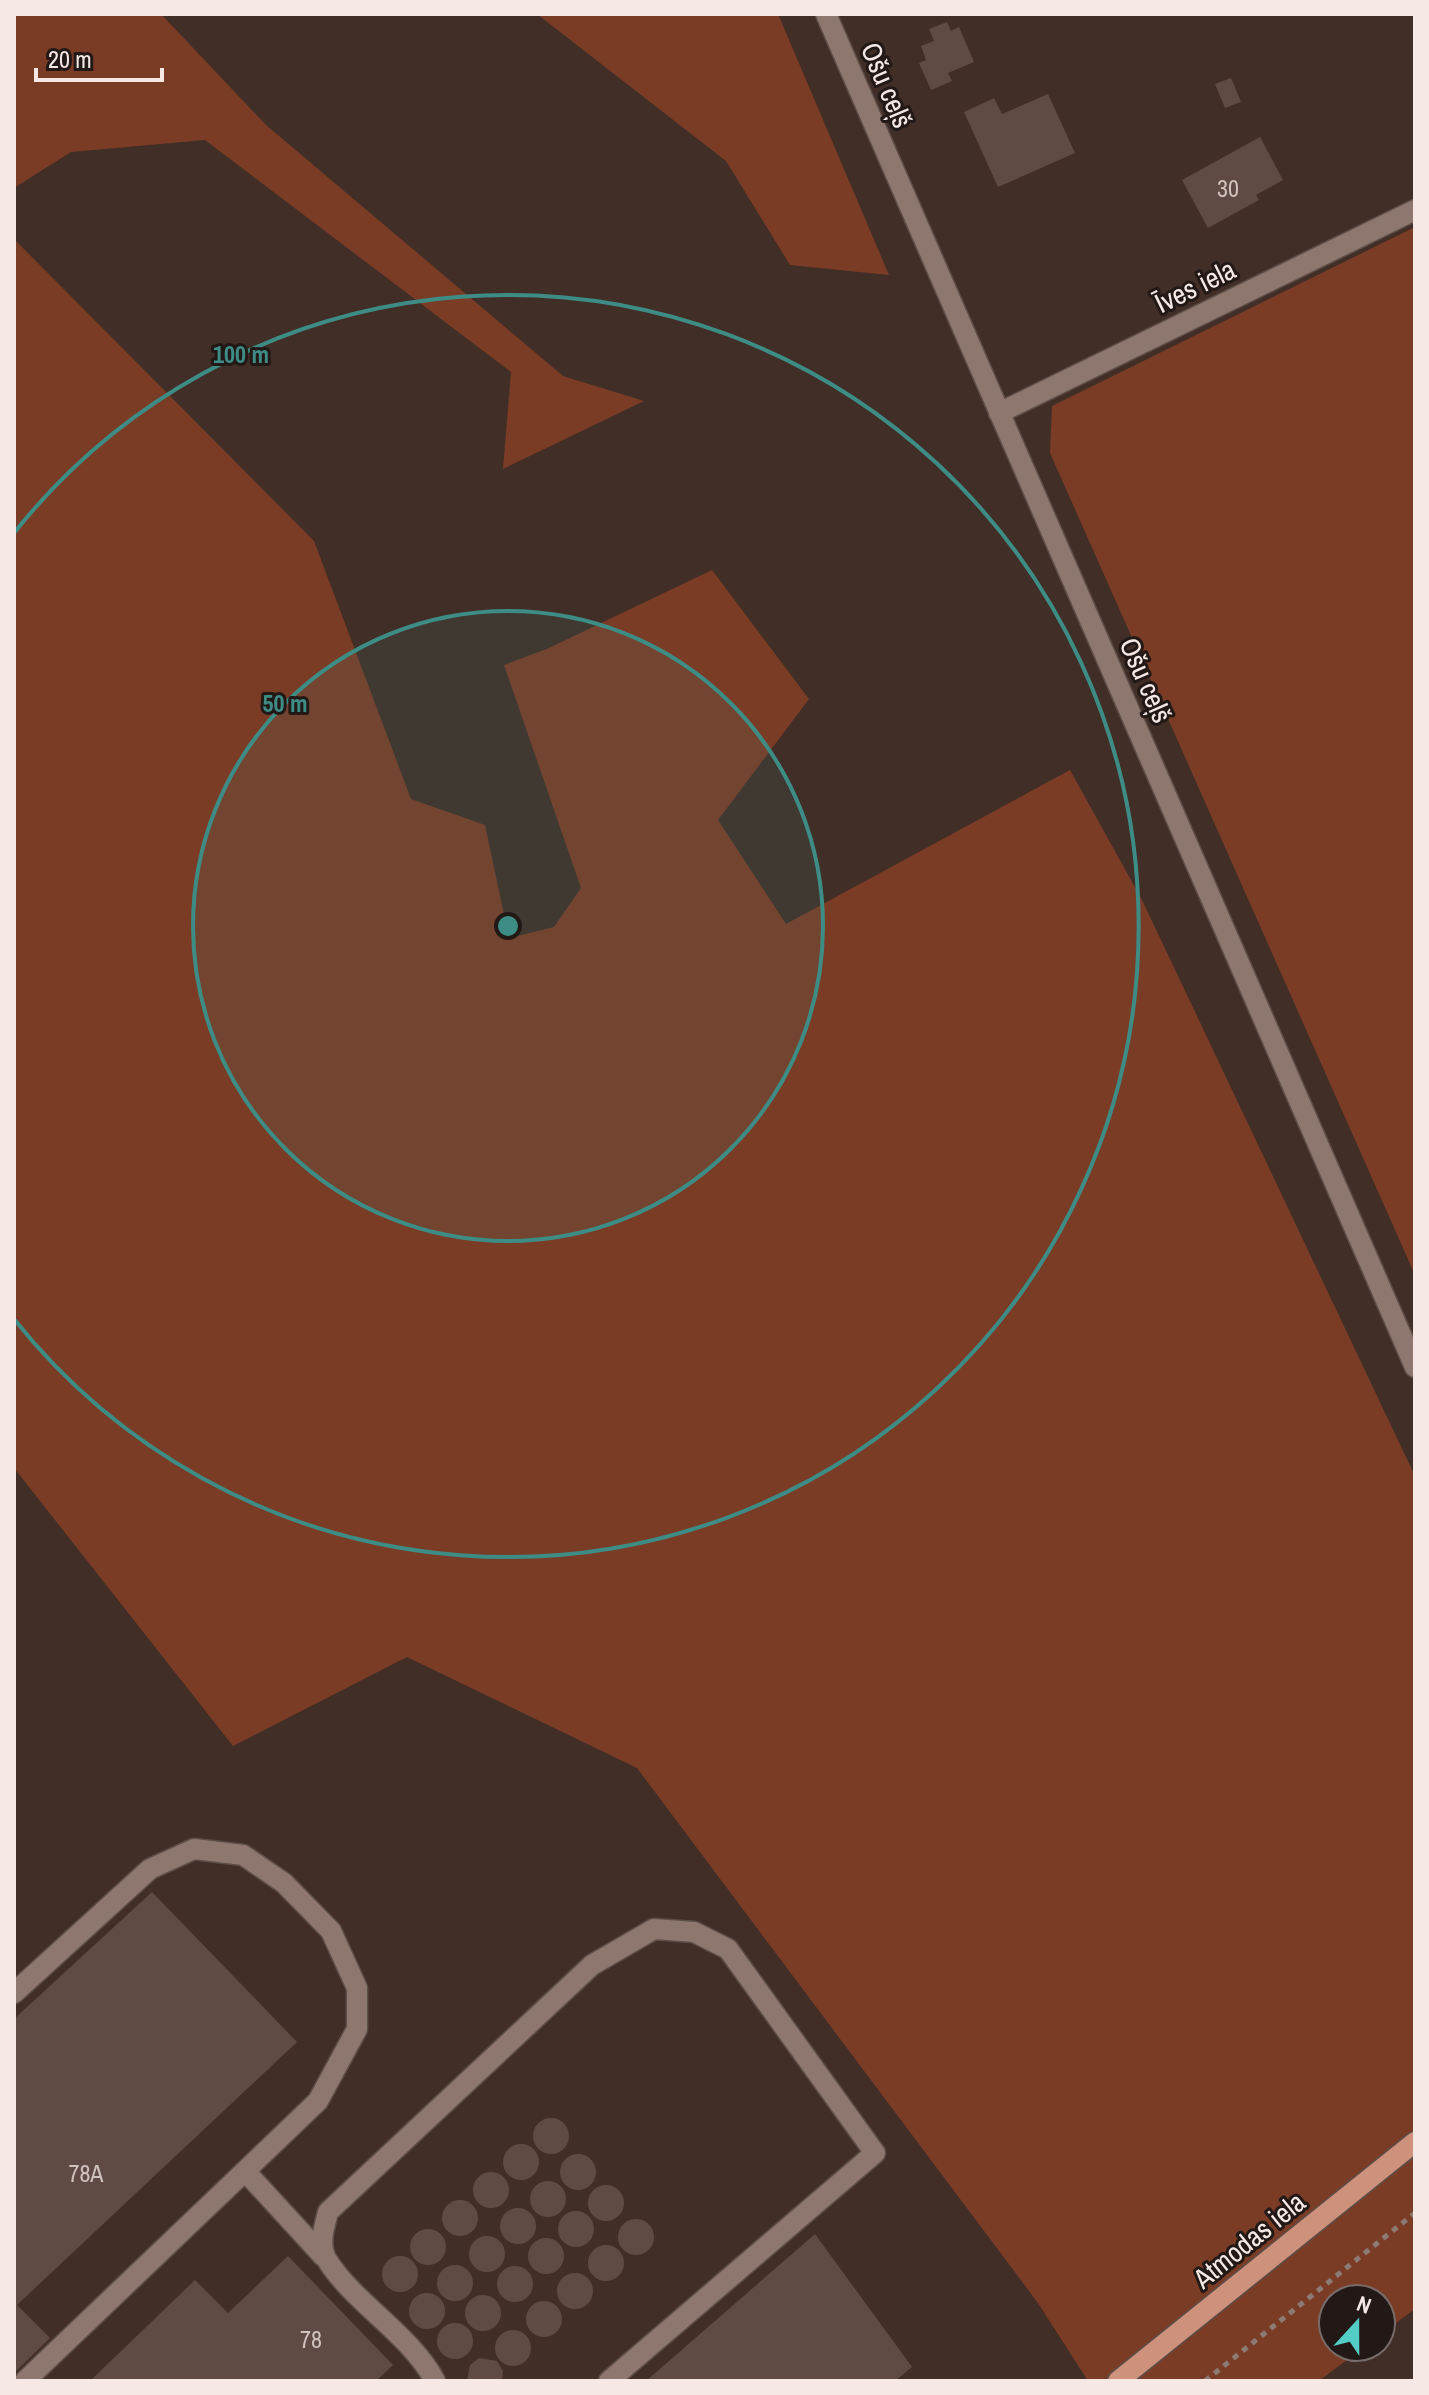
<svg xmlns="http://www.w3.org/2000/svg" width="1429" height="2395" viewBox="0 0 1429 2395" font-family="'Archivo Narrow',sans-serif">
<style>
.green{fill:#7b3c25}
.building{fill:#604b44}
.lines{fill:none;stroke-linecap:round;stroke-linejoin:round}
.minor-casing{stroke:#5d4d47;stroke-width:23}
.major-casing{stroke:#5d4d47;stroke-width:23}
.path{stroke:#8c7b75;stroke-width:5;stroke-dasharray:6 6;stroke-linecap:butt}
.minor{stroke:#8d776f;stroke-width:20}
.major{stroke:#cd917c;stroke-width:20}
.ring{fill:none;stroke:#3d8d86;stroke-width:4}
.labels{text-anchor:middle;dominant-baseline:central;stroke-width:6;stroke-linejoin:round;paint-order:stroke}
.number-label{font-size:24px;fill:#d0c2bd}
.street-label{font-size:28px;fill:#f6e9e5;stroke:#221916}
.centre{fill:#3d8d86;stroke:#221916;stroke-width:4}
.ring-label{font-size:24px;text-anchor:middle;font-weight:bold;fill:#3d8d86;stroke:#221916;stroke-width:6;stroke-linejoin:round;paint-order:stroke}
</style>
<rect width="100%" height="100%" fill="#412e27"/>
<!-- green -->
<path class="green" d="M14 14H161L266 125 563 376 644 401 503 469 511 372 205 140 71 152 14 188Z
M537 14H778L889 275 790 265 726 161Z
M1415 227V1275L1050 453 1052 406Z
M14 239 314 541 411 799 485 825 509 938 554 927 581 888 504 665 549 648 712 570 809 699 718 820 786 924 1070 770 1142 900 1415 1476V2309L1381 2334V2299H1333V2347H1364L1319 2381H1088L1038 2303 637 1768 407 1657 233 1746 14 1468Z"/>
<!-- building -->
<path class="building" d="M947 22 951 31 959 27 974 62 948 73 952 81 931 90 919 63 926 60 921 46 934 41 929 29Z
M1231 78 1241 102 1225 108 1215 84Z
M1048 94 1075 153 998 187 964 112 994 98 1002 114Z
M1260 137 1283 180 1256 195 1259 200 1208 228 1182 180Z
M152 1892 297 2042 17 2305 50 2338 14 2373V2019Z
M533 2136a18 18 0 1 1 36 0a18 18 0 1 1-36 0Z
M503 2162a18 18 0 1 1 36 0a18 18 0 1 1-36 0Z
M560 2172a18 18 0 1 1 36 0a18 18 0 1 1-36 0Z
M473 2190a18 18 0 1 1 36 0a18 18 0 1 1-36 0Z
M530 2199a18 18 0 1 1 36 0a18 18 0 1 1-36 0Z
M588 2203a18 18 0 1 1 36 0a18 18 0 1 1-36 0Z
M442 2218a18 18 0 1 1 36 0a18 18 0 1 1-36 0Z
M500 2226a18 18 0 1 1 36 0a18 18 0 1 1-36 0Z
M558 2229a18 18 0 1 1 36 0a18 18 0 1 1-36 0Z
M618 2237a18 18 0 1 1 36 0a18 18 0 1 1-36 0Z
M410 2247a18 18 0 1 1 36 0a18 18 0 1 1-36 0Z
M815 2234 912 2367 895 2381H646Z
M469 2254a18 18 0 1 1 36 0a18 18 0 1 1-36 0Z
M528 2256a18 18 0 1 1 36 0a18 18 0 1 1-36 0Z
M588 2263a18 18 0 1 1 36 0a18 18 0 1 1-36 0Z
M382 2274a18 18 0 1 1 36 0a18 18 0 1 1-36 0Z
M288 2256 393 2365 376 2381H90L195 2280 228 2313Z
M437 2283a18 18 0 1 1 36 0a18 18 0 1 1-36 0Z
M497 2284a18 18 0 1 1 36 0a18 18 0 1 1-36 0Z
M557 2291a18 18 0 1 1 36 0a18 18 0 1 1-36 0Z
M409 2311a18 18 0 1 1 36 0a18 18 0 1 1-36 0Z
M465 2313a18 18 0 1 1 36 0a18 18 0 1 1-36 0Z
M526 2319a18 18 0 1 1 36 0a18 18 0 1 1-36 0Z
M437 2341a18 18 0 1 1 36 0a18 18 0 1 1-36 0Z
M495 2348a18 18 0 1 1 36 0a18 18 0 1 1-36 0Z
M479 2358 497 2361 503 2371 502 2381H467L470 2365Z"/>
<g class="lines">
<!-- minor casing -->
<g class="minor-casing">
<path id="minor" d="M826 14 1415 1367
M999 413 1415 210
M14 1993 150 1869 194 1849 243 1855 284 1883 331 1931 357 1988V2029L318 2101 245 2171
M25 2381 245 2171 323 2256
M435 2381C411 2335 354 2303 327 2260 318 2245 324 2228 328 2212L592 1965 654 1929 694 1932 728 1949 875 2153 609 2381"/>
</g>
<!-- major casing -->
<g class="major-casing">
<path id="major" d="M1118 2381 1415 2142"/>
</g>
<!-- path -->
<path class="path" d="M1205 2381 1415 2213"/>
<!-- minor -->
<use href="#minor" class="minor"/>
<!-- major -->
<use href="#major" class="major"/>
</g>
<!-- distance rings -->
<circle cx="508" cy="926" r="315" fill="#3d8d86" fill-opacity=".12"/>
<g class="ring">
<circle cx="508" cy="926" r="315"/>
<path d="M14 533A631 631 0 1 1 14 1319"/>
</g>
<g class="labels">
<!-- number labels -->
<g class="number-label">
<text x="1228" y="188">30</text>
<text x="86" y="2173">78A</text>
<text x="311" y="2339">78</text>
</g>
<!-- street labels -->
<g class="street-label">
<text transform="translate(887 85) rotate(67)">Ošu ceļš</text>
<text transform="translate(1195 286) rotate(-26)">Īves iela</text>
<text transform="translate(1146 680) rotate(66)">Ošu ceļš</text>
<text transform="translate(1249 2240) rotate(-39)">Atmodas iela</text>
</g>
</g>
<circle cx="508" cy="926" r="12" class="centre"/>
<g class="ring-label">
<text x="241" y="363">100 m</text>
<text x="285" y="712">50 m</text>
</g>
<!-- border -->
<rect width="1429" height="2395" fill="none" stroke="#f6e9e5" stroke-width="32"/>
<!-- north arrow -->
<g transform="translate(1357 2323) rotate(21)"><circle r="38" fill="#221916" stroke="#776c69" stroke-width="2"/>
<path d="M0-6L14 30L0 20L-14 30Z" fill="#54cdc7"/>
<text y="-12" font-size="22" font-weight="bold" text-anchor="middle" fill="#f6e9e5">N</text>
</g>
<!-- scale -->
<path d="M36 68v12h126v-12" fill="none" stroke="#f6e9e5" stroke-width="4"/>
<text x="48" y="68" font-size="24" fill="#f6e9e5" stroke="#221916" stroke-width="6" paint-order="stroke">20 m</text>
</svg>
